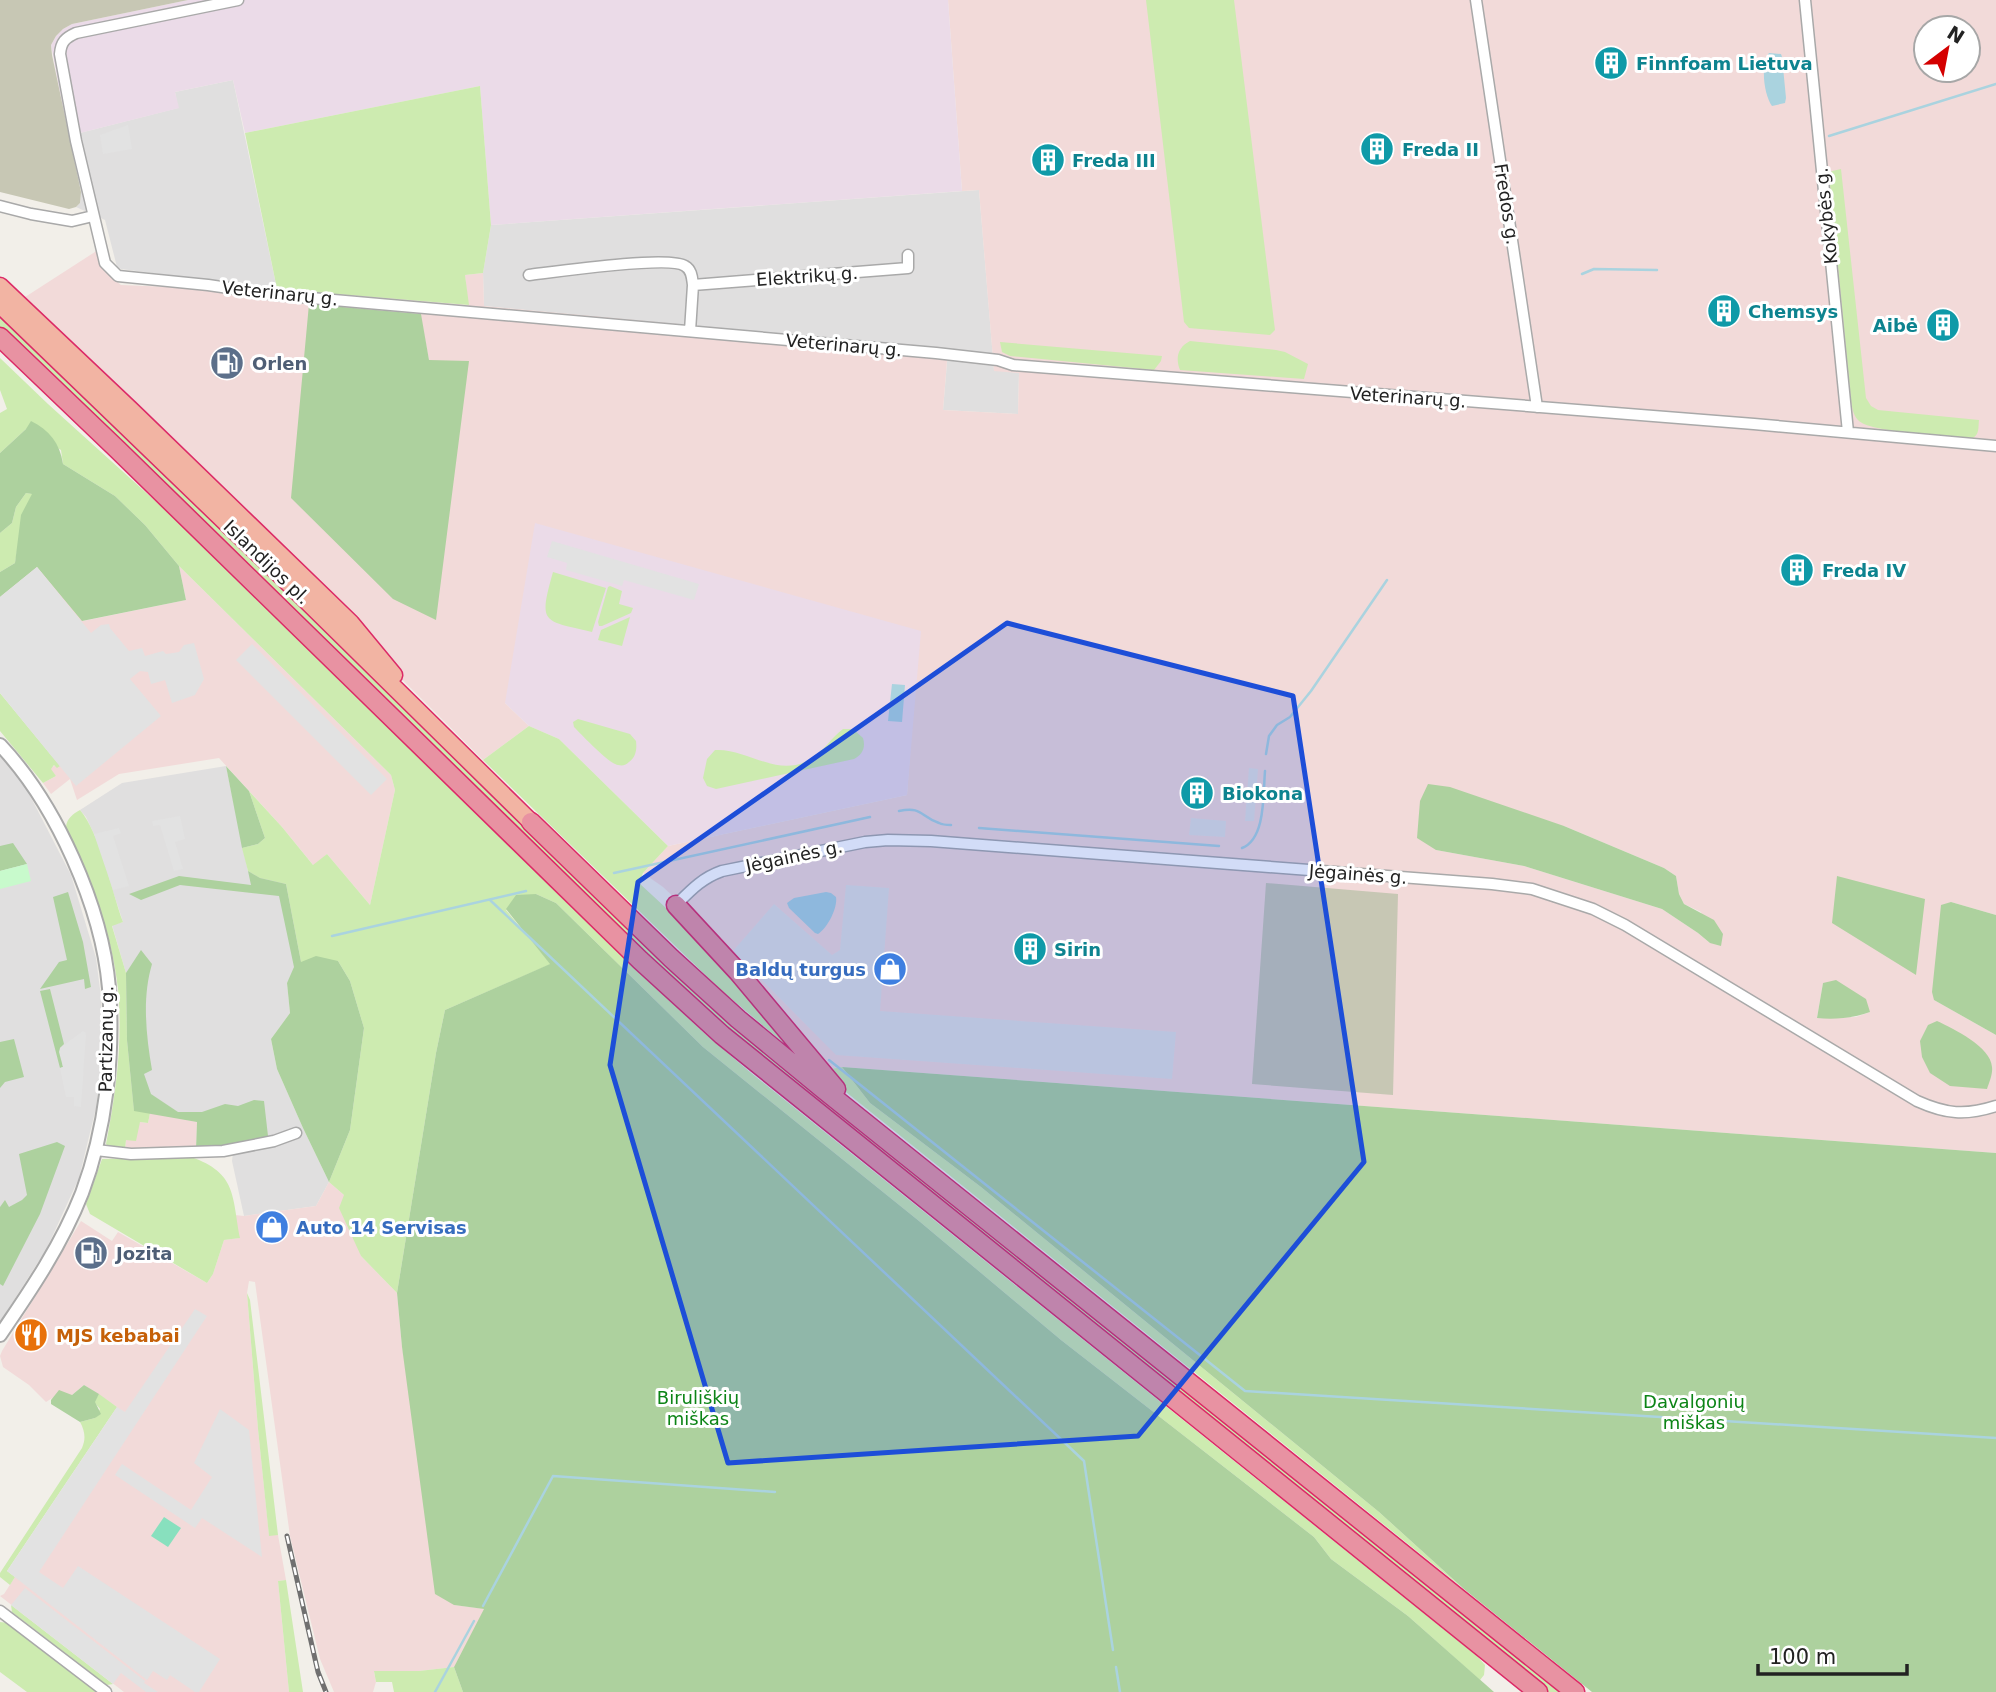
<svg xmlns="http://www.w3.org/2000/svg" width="1996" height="1692" viewBox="0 0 1996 1692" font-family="'DejaVu Sans',sans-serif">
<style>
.residential{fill:#e0dfdf}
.commercial{fill:#f2dad9;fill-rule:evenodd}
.industrial{fill:#ebdbe8}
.construction{fill:#c7c7b4}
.grass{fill:#cdebb0}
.forest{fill:#add19e}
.park{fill:#c8facc}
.pitch{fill:#88e0be}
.parking{fill:#e2e2e2}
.water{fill:#aad3df}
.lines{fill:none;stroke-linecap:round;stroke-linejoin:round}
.stream{stroke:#aad3df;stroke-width:2.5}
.minor-casing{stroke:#a9a9a9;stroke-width:13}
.tertiary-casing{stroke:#a9a9a9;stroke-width:16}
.trunk-casing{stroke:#dc2a67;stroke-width:19}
.motorway-casing{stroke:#dc2a67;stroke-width:21}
.minor{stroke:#fff;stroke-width:10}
.tertiary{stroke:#fff;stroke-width:12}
.trunk{stroke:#f2b4a3;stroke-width:16}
.motorway{stroke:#e892a2;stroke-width:18}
.rail-casing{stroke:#707070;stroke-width:5}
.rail{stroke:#fff;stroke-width:2.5;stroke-dasharray:8;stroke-linecap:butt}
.marked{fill:#1d4ed8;fill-opacity:0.2;stroke:#1d4ed8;stroke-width:5;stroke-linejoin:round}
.labels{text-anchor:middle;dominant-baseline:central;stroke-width:6;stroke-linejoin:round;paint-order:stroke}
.culture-label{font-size:18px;font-weight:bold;fill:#0d838f;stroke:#fff;text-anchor:start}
.street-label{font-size:18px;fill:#222;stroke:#fff}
.service-label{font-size:18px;font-weight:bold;fill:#4e5e75;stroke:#fff;text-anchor:start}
.shop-label{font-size:18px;font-weight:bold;fill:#366cbe;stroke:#fff;text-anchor:end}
.food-label{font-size:18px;font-weight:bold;fill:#c56008;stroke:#fff;text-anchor:start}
.park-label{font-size:18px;fill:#0c8416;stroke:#fff}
</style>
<rect width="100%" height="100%" fill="#f2efe9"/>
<!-- residential -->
<path class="residential" d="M233 80 277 289 121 269 117 267 105 220 76 207 80 203 81 192 68 136 178 108 175 92Z
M979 190 994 370 1019 373 1018 414 943 410 948 350 484 306 483 273 491 225Z
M0 755 26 788 71 875 96 958 101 997 102 1060 96 1108 79 1178 46 1250 0 1322Z
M226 766 248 871 286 884 301 962 287 983 290 1013 271 1039 277 1069 303 1128 329 1182 316 1206 244 1216 232 1161 233 1152 197 1122 134 1111 127 1040 126 973 112 925 123 922 94 834 86 817 80 810 122 783Z"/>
<!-- commercial -->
<path class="commercial" d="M948 0H1996V915L1951 902 1934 1000 1996 1035V1153L842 1067 825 1070 706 927 663 887 643 873 668 846 907 795 911 739 505 703 529 726 483 760 274 552 258 529 249 511 233 503 22 299 98 250 104 271 121 285 193 288 277 301V289L468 305 465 275 483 273 484 306 948 349 943 410 1018 414 1019 373 994 371 979 190 962 191ZM1926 28H1968V70H1926ZM309 305 420 314 429 360ZM1564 826 1664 868 1676 876 1679 894 1684 904 1701 912 1710 943 1698 933 1662 909 1524 866 1436 850ZM1823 983 1870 1012 1856 1017 1817 1018Z
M179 566 391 775 395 790 370 905 327 854 314 866 282 827 219 758 119 774 77 800 70 779 51 794 43 783 56 776 50 769 55 765 0 597 37 567 83 621 186 600Z
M150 1113 197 1122 196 1149H125L126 1140 140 1122 148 1123Z
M329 1182 344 1195 361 1256 397 1293 402 1347 454 1605 485 1609 454 1667 419 1671 374 1672 376 1682 373 1692H334L320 1659 290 1536 255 1282 249 1281 247 1293 258 1429 269 1535H278L286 1580 278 1581 289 1692H124L0 1596 4 1594 15 1577 117 1407 84 1385 72 1395 54 1397 46 1402 29 1385 3 1367 0 1356 2 1351 81 1221 112 1241 118 1232 207 1283 213 1274 224 1240 239 1238 235 1215 244 1216 316 1206Z"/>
<!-- industrial -->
<path class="industrial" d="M188 0H948L962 191 491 225 480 86 245 133 233 80 175 92 179 108 68 136 51 45 56 36 63 29 72 24Z
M535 523 921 631 907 795 668 846 559 739 529 726 505 703Z"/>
<!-- construction -->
<path class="construction" d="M0 0H188L72 24 63 29 56 36 51 45 52 55 81 192 80 203 76 207 69 209 0 192Z
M1266 883 1398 894 1393 1095 1252 1084Z"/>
<!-- grass -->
<path class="grass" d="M1146 0H1234L1275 330 1270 335 1189 328 1184 322Z
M480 86 491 225 483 273 465 275 469 305 277 289 245 133Z
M1841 169 1866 398 1871 406 1878 410 1979 420C1978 427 1980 435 1972 438 1952 436 1869 433 1858 420 1853 415 1852 407 1851 400L1829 174 1832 171Z
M0 314 203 509 590 889 1564 1692H1548L1038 1283 708 1014 373 690 297 611 68 391 0 329Z
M1190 341 1276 350 1285 352 1308 364 1304 379 1180 370C1175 358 1178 347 1190 341Z
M1000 342 1162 356 1161 361 1154 370 1010 356 1002 352Z
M0 358 48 404 173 517 610 945 703 1032 751 1073 1477 1656 1485 1665 1484 1675 1480 1680 1408 1616 1331 1559 1314 1537 1061 1340 919 1221 703 1047 556 903 536 894 506 910 551 964 445 1010 436 1053 397 1293 361 1256 339 1208 344 1195 329 1182 350 1130 364 1028 350 981 338 961 301 962 286 884 260 878 248 871 242 848 258 844 265 838 249 791 282 827 313 865 327 854 370 905 395 790 391 775 179 566 145 525 115 496 63 464 61 450 26 429 0 453V413L7 409 0 390Z
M26 493 33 494 18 545 15 563 0 572V533L12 523 16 507Z
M553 572 606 588 592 632C543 620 538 625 553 572Z
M610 586 622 591 619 604 633 608 631 613 602 626H599L598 622 608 587Z
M630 617 622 646 598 640 601 630Z
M0 693 60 766 57 768 54 765 51 769 56 776 43 783 0 731Z
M578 719 630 734 636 741C637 749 636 757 629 762 626 765 623 766 618 765 609 764 582 735 574 727L573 722Z
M529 726 559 739 668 846 643 873 639 883 679 920 696 930 805 1061 721 990 483 760Z
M843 729H853L863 738C866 748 862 755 854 759L716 789 707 786 703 778 707 759 715 750C748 748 777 779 811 759 824 751 831 738 843 729Z
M80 810C100 833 112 893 123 922L112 926 126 973 127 1040 134 1110 150 1113 148 1123 140 1122 136 1141 126 1140 125 1149H111L106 1144C116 1093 123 1041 118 989 112 933 90 878 66 827 67 818 73 814 80 810Z
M842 1067 870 1103 981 1187 1379 1512 1464 1589 846 1092 825 1070Z
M191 1157C237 1173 232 1196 240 1238L224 1240 213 1274 207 1283 90 1214 86 1204 102 1159Z
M247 1293 250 1300 278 1535 269 1536 258 1429Z
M99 1394 117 1407 7 1571 15 1577 10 1585 0 1577V1573L82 1448C86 1439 85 1431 80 1422L95 1418 100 1409 94 1402Z
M286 1580 303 1692H289L278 1581Z
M11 1605 113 1684 107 1685 12 1612Z
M0 1622 8 1623 99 1692H27L0 1672Z
M454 1667 463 1692H394L392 1682H376L374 1671H419Z"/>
<!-- forest -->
<path class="forest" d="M309 304 421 314 429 360 469 361 436 620 393 599 291 498Z
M31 421C49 430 60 443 63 464L115 496 145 525 179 566 186 600 82 621 37 567 0 597V572L15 563 21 515 32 494 26 493 16 507 12 523 0 533V453L26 429Z
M226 766 249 791 265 838 258 844 242 848Z
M1428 784 1450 787 1564 826 1664 868 1676 876 1679 894 1684 904 1714 920 1723 934 1721 946 1710 943 1698 933 1662 909 1524 866 1436 850 1417 838 1420 801Z
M13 843 27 864 0 871V846Z
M248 871 260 878 286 884 301 962 316 956 338 961 350 981 364 1028 350 1130 329 1182 303 1128 277 1069 271 1039 290 1013 287 983 294 967 279 896 180 885 141 900 129 894 179 876 251 885Z
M1837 876 1925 899 1916 975 1832 923Z
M68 892 83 942 91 987 85 989 84 979 40 989 59 962 67 960 53 897Z
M536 894 556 903 703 1047 919 1221 1061 1340 1314 1537 1331 1559 1408 1616 1494 1692H463L454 1667 484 1609 454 1605 435 1594 402 1347 397 1293 436 1053 445 1010 550 964 506 909 516 895Z
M1951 902 1996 915V1035L1934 1000 1932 992 1941 905Z
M141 950 152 964C142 998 146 1035 152 1070L144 1074 151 1094 178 1112H202L225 1104 238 1106 254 1100 264 1101 268 1136 228 1146 196 1149 197 1122 134 1111 127 1040 126 973Z
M1836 980 1866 999 1870 1012C1854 1018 1834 1020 1817 1018L1823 983Z
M50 989 64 1044 60 1048 63 1067 60 1068 40 991Z
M1937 1021C1954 1029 1991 1047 1992 1067 1993 1074 1989 1083 1987 1089L1950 1086 1930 1073 1922 1057 1920 1041 1928 1025Z
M14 1039 24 1077 5 1082 0 1088V1042Z
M842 1067 1996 1153V1692H1592L1464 1589 1379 1512 981 1187 870 1103Z
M57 1142 65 1146 40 1214 3 1286 0 1284V1207L5 1200 9 1207 22 1200 27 1195 19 1154Z
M84 1385 99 1394 95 1402 101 1414 95 1418 80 1422 51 1404V1400L59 1390 72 1395Z"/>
<!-- park -->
<path class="park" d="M27 864 31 881 0 889V871Z"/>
<!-- pitch -->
<path class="pitch" d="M164 1517 181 1528 168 1547 151 1536Z"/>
<!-- parking -->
<path class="parking" d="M128 125 132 149 103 154 100 135Z
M552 541 699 584 694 600 624 580 622 586 566 570 567 563 547 557Z
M37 567 91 633 101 625 109 624 110 628 129 651 142 648 145 656 163 651 166 654 173 653 179 652 184 645 194 643 204 679 195 695 172 703 165 680 151 684 148 672 140 671 130 679 161 716 76 786 0 693V597Z
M252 644 387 779 371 795 236 660Z
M1249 768 1258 769 1254 821H1245Z
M180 816 185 839 175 842 183 869 174 871 160 825 153 826 152 821Z
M1191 818 1226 821 1225 837 1189 835Z
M119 828 121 833 113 836 129 886 113 890 94 834Z
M846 885 889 888 880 1011 1176 1032 1172 1079 836 1055 733 951 774 904 832 955 840 950Z
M83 1031 86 1033 81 1107 74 1106V1097H66L60 1068 63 1067 59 1052 60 1048Z
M195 1309 207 1316 39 1572 63 1588 78 1566 220 1659 199 1692H195L170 1675 167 1680 153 1671 147 1680 7 1571 117 1407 125 1412Z
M220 1409 249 1430 262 1557 202 1518 195 1528 115 1475 122 1464 191 1510 212 1477 194 1463Z
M25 1588 145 1681 144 1683 158 1692H146L121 1673 113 1684 11 1605Z"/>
<!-- water -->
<path class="water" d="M1769 53 1781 54 1782 57 1786 98 1785 103 1772 106C1764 95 1760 65 1769 53Z
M892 684 905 685 902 722 888 721Z
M826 892 831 893 836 897C838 908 827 929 818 934L815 933 789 908 787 903 794 898Z"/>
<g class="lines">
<!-- stream -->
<path class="stream" d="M1829 136 1996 84
M1582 274 1594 269 1657 270
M1266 754 1269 736 1277 725 1290 717 1311 691 1387 580
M899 811C923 806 920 817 939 823 943 825 947 825 951 825
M979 828 1219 846
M1242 848C1266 839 1263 793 1265 771
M614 873 870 817
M490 900 1084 1461 1113 1650
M332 936 526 891
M829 1060 1245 1391 1996 1438
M483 1606 553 1476 775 1492
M1116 1667 1120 1692
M435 1692 474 1621"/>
<!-- minor casing -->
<g class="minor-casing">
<path id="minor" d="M238 0 76 33C65 38 61 42 60 54L76 141 105 263 118 276 208 285 277 295 936 353 998 360 1013 365 1754 424 1996 446
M1476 0 1537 407
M1805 0 1848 432
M0 206 31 214 72 221 93 216
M529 275C554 272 670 255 685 266 692 270 692 278 693 285
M690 331 693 285 908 268V255
M676 905C691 890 702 878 722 871L865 842 888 840 931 841 1492 884 1532 889 1593 909 1625 925 1917 1101C1946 1114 1965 1116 1996 1106
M96 1150 131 1154 223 1151 274 1141 296 1133
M0 1611 106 1692"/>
</g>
<!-- tertiary casing -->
<g class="tertiary-casing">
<path id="tertiary" d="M0 745C56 804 102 907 109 988 114 1056 106 1129 82 1193 62 1244 31 1290 0 1335"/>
</g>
<!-- trunk casing -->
<g class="trunk-casing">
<path id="trunk" d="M0 286 131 410 351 623 394 675
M0 305 278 573 531 822"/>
</g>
<!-- motorway casing -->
<g class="motorway-casing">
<path id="motorway" d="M0 337 118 450 640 960 722 1035 1538 1692
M531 822 671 958 738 1019 823 1089 1575 1692
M676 905 738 972 836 1089"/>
</g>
<!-- minor -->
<use href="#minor" class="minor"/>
<!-- tertiary -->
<use href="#tertiary" class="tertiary"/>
<!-- trunk -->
<use href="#trunk" class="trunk"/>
<!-- motorway -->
<use href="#motorway" class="motorway"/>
<!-- rail casing -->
<g class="rail-casing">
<path id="rail" d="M287 1536 318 1672 326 1692"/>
</g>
<!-- rail -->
<use href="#rail" class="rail"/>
</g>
<!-- marked area -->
<path class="marked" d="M1007 623 1293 696 1364 1162 1138 1436 728 1463 610 1065 638 882Z"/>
<!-- icons -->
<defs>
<g id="building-disc" transform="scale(1.75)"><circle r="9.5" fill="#0f9aa8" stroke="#fff"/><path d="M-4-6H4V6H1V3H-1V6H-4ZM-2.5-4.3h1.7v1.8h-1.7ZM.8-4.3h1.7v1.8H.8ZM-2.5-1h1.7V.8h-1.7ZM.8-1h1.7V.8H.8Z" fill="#fff"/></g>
<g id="fuel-disc" transform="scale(1.75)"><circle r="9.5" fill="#5c6f8a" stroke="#fff"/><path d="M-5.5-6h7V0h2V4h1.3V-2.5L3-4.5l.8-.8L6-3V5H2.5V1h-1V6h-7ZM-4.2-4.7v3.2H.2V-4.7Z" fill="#fff"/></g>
<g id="shop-disc" transform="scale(1.75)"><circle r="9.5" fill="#3f7fe0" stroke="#fff"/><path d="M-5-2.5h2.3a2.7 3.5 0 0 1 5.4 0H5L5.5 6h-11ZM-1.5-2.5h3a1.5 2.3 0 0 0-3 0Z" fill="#fff"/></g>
<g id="restaurant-disc" transform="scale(1.75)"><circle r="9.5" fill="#e8710a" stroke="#fff"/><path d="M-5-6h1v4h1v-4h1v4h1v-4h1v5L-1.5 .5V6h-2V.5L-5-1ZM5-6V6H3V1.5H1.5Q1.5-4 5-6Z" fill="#fff"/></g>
</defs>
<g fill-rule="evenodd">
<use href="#building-disc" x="1611" y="63"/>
<use href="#building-disc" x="1377" y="149"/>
<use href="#building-disc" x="1048" y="160"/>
<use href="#building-disc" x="1724" y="311"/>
<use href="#building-disc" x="1943" y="325"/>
<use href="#fuel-disc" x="227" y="363"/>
<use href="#building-disc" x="1797" y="570"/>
<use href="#building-disc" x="1197" y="793"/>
<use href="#building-disc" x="1030" y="949"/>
<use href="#shop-disc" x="890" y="969"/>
<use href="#shop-disc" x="272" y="1227"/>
<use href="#fuel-disc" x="91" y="1253"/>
<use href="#restaurant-disc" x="31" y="1335"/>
</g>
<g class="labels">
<!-- culture labels -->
<g class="culture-label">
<text x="1636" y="63">Finnfoam Lietuva</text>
<text x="1402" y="149">Freda II</text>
<text x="1072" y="160">Freda III</text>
<text x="1748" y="311">Chemsys</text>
<text x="1918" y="325" text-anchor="end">Aibė</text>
<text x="1822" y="570">Freda IV</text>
<text x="1222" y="793">Biokona</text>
<text x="1054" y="949">Sirin</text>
</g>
<!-- street labels -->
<g class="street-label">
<text transform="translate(1507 204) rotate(81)">Fredos g.</text>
<text transform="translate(1826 216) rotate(-96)">Kokybės g.</text>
<text transform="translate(807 276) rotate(-4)">Elektrikų g.</text>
<text transform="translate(280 293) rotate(6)">Veterinarų g.</text>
<text transform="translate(844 345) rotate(5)">Veterinarų g.</text>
<text transform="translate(1408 397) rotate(4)">Veterinarų g.</text>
<text transform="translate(267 562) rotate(44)">Islandijos pl.</text>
<text transform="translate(794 856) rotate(-12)">Jėgainės g.</text>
<text transform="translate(1358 874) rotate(4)">Jėgainės g.</text>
<text transform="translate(106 1039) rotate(-89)">Partizanų g.</text>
</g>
<!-- service labels -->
<g class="service-label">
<text x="252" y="363">Orlen</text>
<text x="116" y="1253">Jozita</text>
</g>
<!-- shop labels -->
<g class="shop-label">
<text x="866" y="969">Baldų turgus</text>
<text x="296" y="1227" text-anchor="start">Auto 14 Servisas</text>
</g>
<!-- food labels -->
<g class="food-label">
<text x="56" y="1335">MJS kebabai</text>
</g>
<!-- park labels -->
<g class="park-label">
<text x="698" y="1397">Biruliškių<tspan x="698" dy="21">miškas</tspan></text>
<text x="1694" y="1401">Davalgonių<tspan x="1694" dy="21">miškas</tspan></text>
</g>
</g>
<!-- north arrow -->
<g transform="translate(1947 49) rotate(32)"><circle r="33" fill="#ffffff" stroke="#a7a7a7" stroke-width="2"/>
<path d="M0-5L12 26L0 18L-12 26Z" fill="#d40000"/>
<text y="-10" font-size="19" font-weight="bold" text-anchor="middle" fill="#222222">N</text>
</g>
<!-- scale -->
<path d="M1758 1664v10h149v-10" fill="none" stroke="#222222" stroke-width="3.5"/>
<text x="1769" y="1664" font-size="21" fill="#222222" stroke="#ffffff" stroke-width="5" paint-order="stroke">100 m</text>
</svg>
